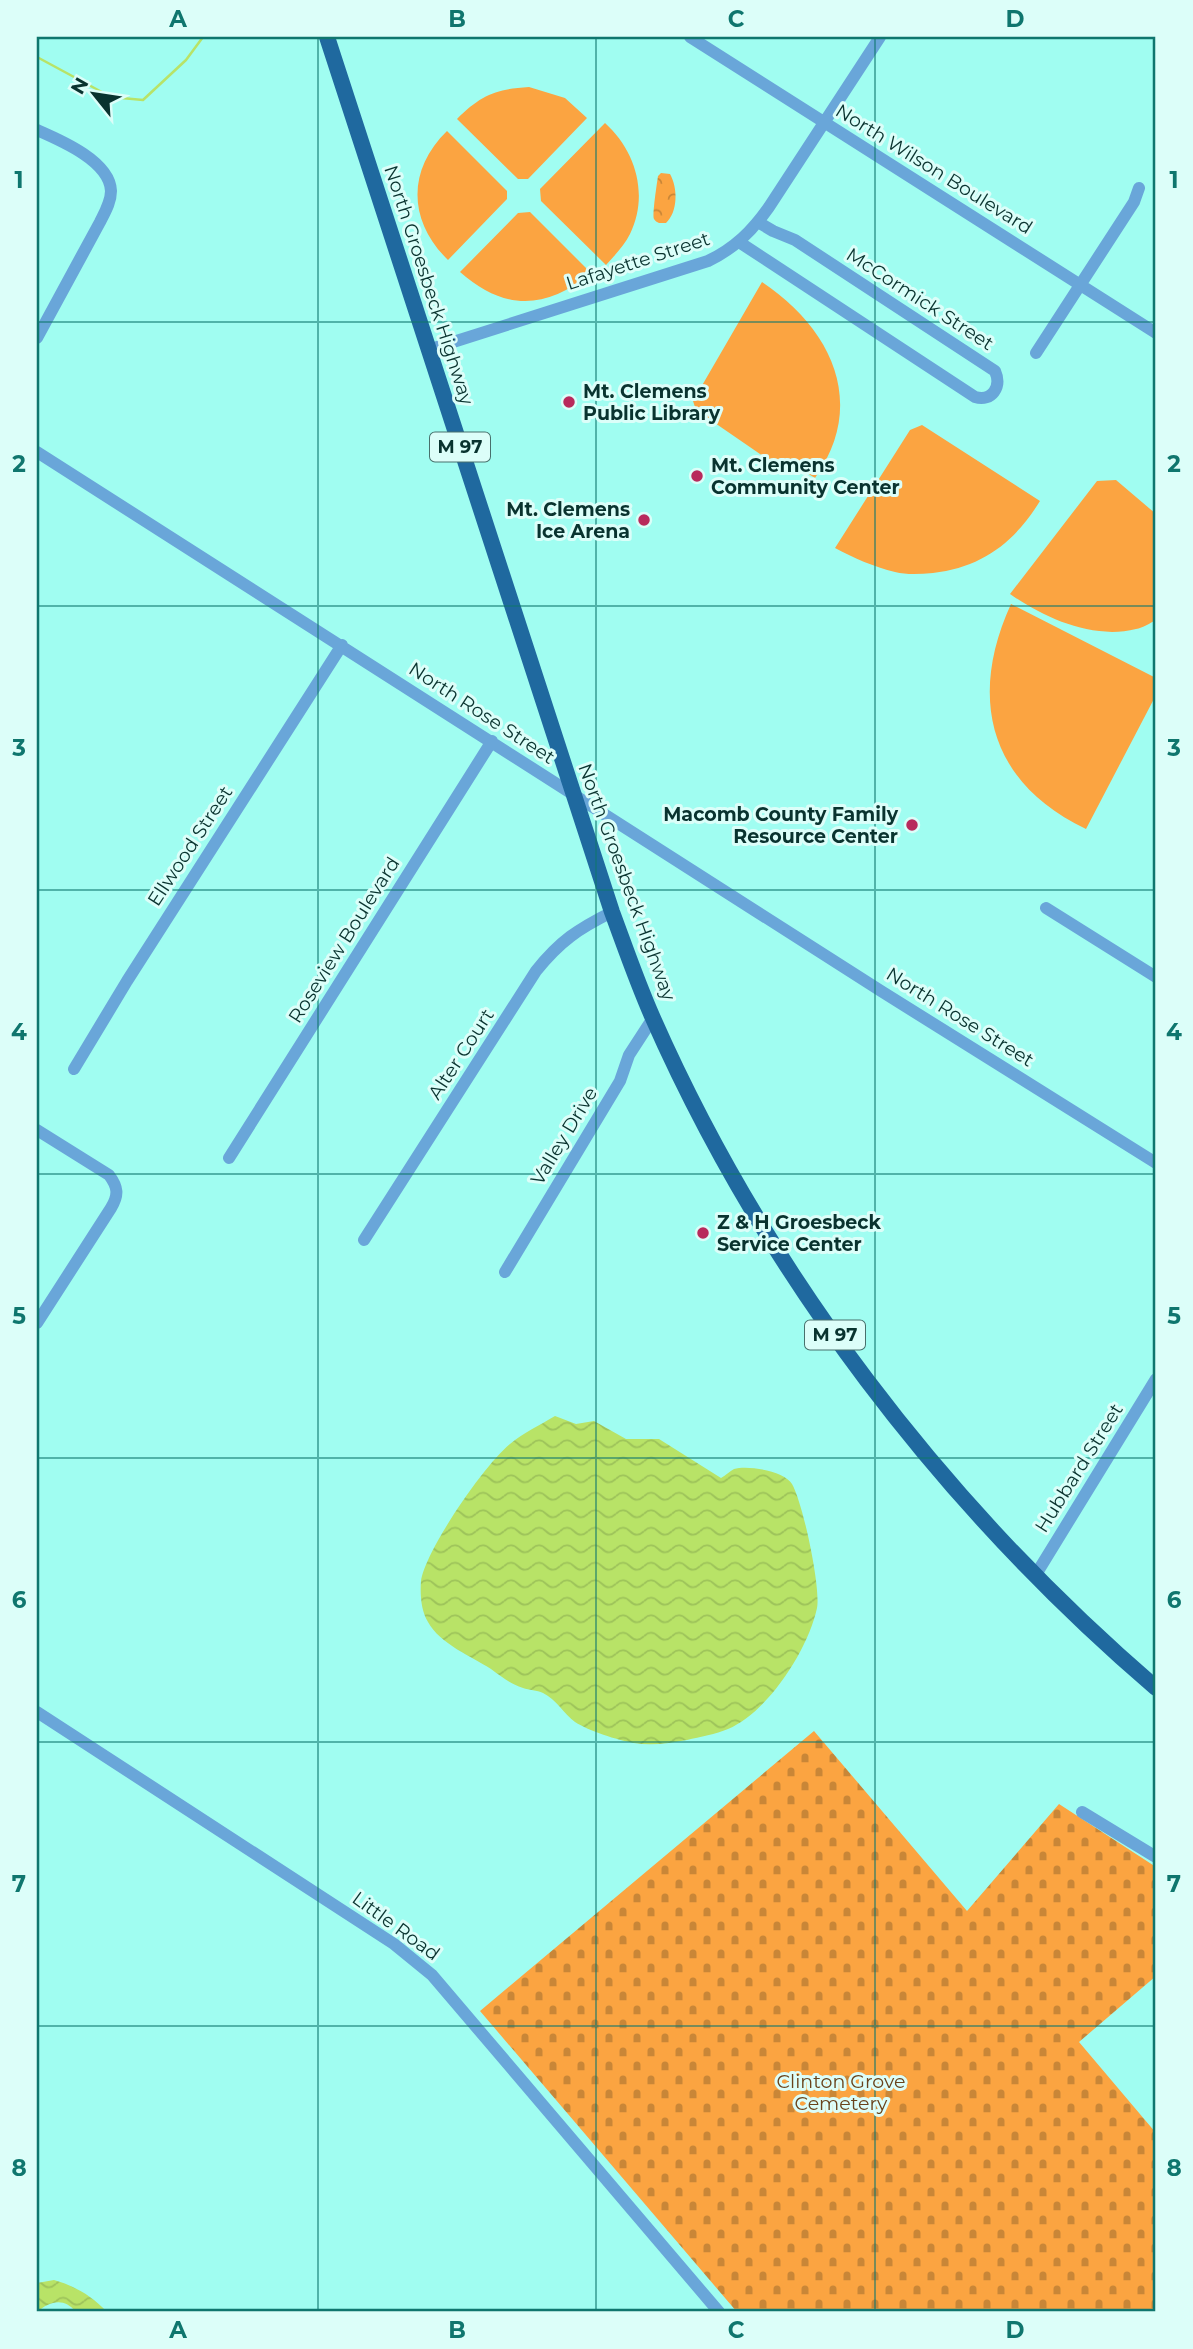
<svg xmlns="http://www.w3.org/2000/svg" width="1193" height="2349" viewBox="0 0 1193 2349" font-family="Montserrat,sans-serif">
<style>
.cemetery{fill:url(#cemetery-stones)}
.park{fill:url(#park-crowns)}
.pitch{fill:#fba441}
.water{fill:url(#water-waves)}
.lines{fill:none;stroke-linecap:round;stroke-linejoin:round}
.stream{stroke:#b8e367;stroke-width:2.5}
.minor{stroke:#69a6d9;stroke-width:12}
.major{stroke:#1f699f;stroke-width:16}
.grid{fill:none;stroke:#0f766e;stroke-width:2;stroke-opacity:0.55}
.poi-dot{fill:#b82a5c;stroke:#dcfef9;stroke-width:2.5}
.labels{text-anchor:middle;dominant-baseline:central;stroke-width:6;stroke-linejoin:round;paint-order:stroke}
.shield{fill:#dcfef9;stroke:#48706c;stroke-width:2}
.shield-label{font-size:18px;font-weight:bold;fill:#09332f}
.street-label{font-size:19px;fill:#09332f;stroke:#dcfef9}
.poi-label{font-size:19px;font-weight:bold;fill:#09332f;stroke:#dcfef9;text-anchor:start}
.park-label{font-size:19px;fill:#69431b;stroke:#dcfef9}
.neatline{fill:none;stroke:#0f766e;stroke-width:2.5}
.grid-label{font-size:23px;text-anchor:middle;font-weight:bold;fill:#0f766e}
</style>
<defs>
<pattern id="cemetery-stones" width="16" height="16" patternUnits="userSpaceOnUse" patternTransform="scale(1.75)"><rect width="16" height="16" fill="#fba441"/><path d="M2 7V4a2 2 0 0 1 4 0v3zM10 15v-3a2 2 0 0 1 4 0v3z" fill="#c98637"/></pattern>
<pattern id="park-crowns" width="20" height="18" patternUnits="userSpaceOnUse" patternTransform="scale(1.75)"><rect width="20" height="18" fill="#fba441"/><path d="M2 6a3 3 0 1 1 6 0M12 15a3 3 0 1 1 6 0" fill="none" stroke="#c98637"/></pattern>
<pattern id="water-waves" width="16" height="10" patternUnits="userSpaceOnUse" patternTransform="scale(1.75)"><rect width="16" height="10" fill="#b8e367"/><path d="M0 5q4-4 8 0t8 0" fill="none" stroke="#9dc35a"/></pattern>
</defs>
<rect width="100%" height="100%" fill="#a0fdf1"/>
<!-- cemetery -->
<path class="cemetery" d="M814 1731 967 1911 1059 1804 1156 1867V1976L1079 2042 1156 2133V2312H737L480 2011Z"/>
<!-- park -->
<path class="park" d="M661 173 670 174C678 188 678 212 666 223H659C657 222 655 221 654 219 652 215 657 183 658 176Z"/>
<!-- pitch -->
<path class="pitch" d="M529 87 565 98 587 118 528 179H518L457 119C481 95 496 89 529 87Z
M605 123C636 151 649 195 630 234 624 246 615 255 606 265L541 201 540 189Z
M447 131 507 191V199L448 260C408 221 407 170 447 131Z
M530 212 591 273C546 310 504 311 460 272L518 213Z
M762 282C831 328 868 403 815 478L797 467H779L696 410 693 401Z
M922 425 1040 501C1014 543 982 567 933 573 920 574 907 575 895 572 874 567 854 558 835 548L910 430Z
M1116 480 1156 514V620C1150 623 1143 628 1136 629 1093 640 1044 618 1010 594L1097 481Z
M1011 604 1154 677 1156 695 1086 829C989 783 968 698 1011 604Z"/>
<!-- water -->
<path class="water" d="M555 1416 576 1424 594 1421 626 1439H659L721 1478C725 1476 730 1471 734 1469 748 1465 785 1471 792 1484 803 1503 821 1588 817 1608 808 1650 768 1712 728 1729 716 1734 700 1737 687 1740 670 1743 652 1746 634 1743 617 1740 589 1731 575 1722 564 1714 556 1699 543 1693 537 1690 529 1690 523 1688 510 1684 502 1677 491 1669 471 1656 440 1644 428 1622 421 1611 420 1594 421 1581 426 1549 485 1464 510 1444 523 1433 540 1425 555 1416Z
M54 2280C75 2286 92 2296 107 2312H76C64 2297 50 2301 37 2312V2283Z"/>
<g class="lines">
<!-- stream -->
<path class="stream" d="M37 57 111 97 143 100 186 60 203 37"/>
<!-- minor -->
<path class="minor" d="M690 37 1156 333
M37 130C60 140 110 161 111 191 111 202 105 212 100 222L37 338
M739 242 975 397C992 402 1002 387 995 371L795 240 773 231 758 222
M428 350 708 261C735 248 752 231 769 207L880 37
M1036 353 1134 202 1139 188
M37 452 881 991 1156 1163
M1046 908 1156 977
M74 1069 127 981 342 645
M37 1130 109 1175C118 1187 119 1195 111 1208L37 1323
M229 1158 492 741
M364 1240 536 971C560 941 578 929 612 912
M505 1272 620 1081 629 1055 653 1018
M1035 1576 1156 1379
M37 1712 394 1944 432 1975 719 2312
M1082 1812 1156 1857"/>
<!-- major -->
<path class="major" d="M327 37 612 912C625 947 637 982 652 1016 765 1273 944 1506 1156 1688"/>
</g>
<!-- grid -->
<path class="grid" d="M318 37V2312M596 37V2312M875 37V2312M37 322H1156M37 606H1156M37 890H1156M37 1174H1156M37 1458H1156M37 1742H1156M37 2026H1156"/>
<!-- markers -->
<g class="poi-dot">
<circle cx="569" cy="402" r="7"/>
<circle cx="697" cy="476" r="7"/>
<circle cx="644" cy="520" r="7"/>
<circle cx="912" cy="825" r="7"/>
<circle cx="703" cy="1233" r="7"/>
</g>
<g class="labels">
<!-- shield labels -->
<g class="shield">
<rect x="430" y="432.5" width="60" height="29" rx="5"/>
<rect x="805" y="1320.5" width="60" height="29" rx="5"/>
</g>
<g class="shield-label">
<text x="460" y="447">M 97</text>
<text x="835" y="1335">M 97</text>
</g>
<!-- street labels -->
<g class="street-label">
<text transform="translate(934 169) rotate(32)">North Wilson Boulevard</text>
<text transform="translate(638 261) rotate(-18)">Lafayette Street</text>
<text transform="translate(429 285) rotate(72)">North Groesbeck Highway</text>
<text transform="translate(920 299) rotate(33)">McCormick Street</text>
<text transform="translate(482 713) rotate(33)">North Rose Street</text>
<text transform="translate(190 846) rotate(-57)">Ellwood Street</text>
<text transform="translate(627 882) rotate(70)">North Groesbeck Highway</text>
<text transform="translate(344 940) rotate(-58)">Roseview Boulevard</text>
<text transform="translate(960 1017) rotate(32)">North Rose Street</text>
<text transform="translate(461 1054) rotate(-57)">Alter Court</text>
<text transform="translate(564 1136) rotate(-59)">Valley Drive</text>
<text transform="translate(1079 1468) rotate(-58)">Hubbard Street</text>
<text transform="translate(396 1926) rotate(36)">Little Road</text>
</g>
<!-- poi labels -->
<g class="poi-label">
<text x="583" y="391">Mt. Clemens<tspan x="583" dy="22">Public Library</tspan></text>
<text x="711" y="465">Mt. Clemens<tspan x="711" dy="22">Community Center</tspan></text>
<text x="630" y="509" text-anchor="end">Mt. Clemens<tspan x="630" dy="22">Ice Arena</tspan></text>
<text x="898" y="814" text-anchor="end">Macomb County Family<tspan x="898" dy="22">Resource Center</tspan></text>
<text x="717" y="1222">Z &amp; H Groesbeck<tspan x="717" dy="22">Service Center</tspan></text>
</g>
<!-- park labels -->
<g class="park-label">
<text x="841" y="2081">Clinton Grove<tspan x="841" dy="22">Cemetery</tspan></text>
</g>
</g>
<!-- border -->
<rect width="1193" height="2349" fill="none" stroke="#dcfef9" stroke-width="77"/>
<!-- north arrow -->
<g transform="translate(94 94) rotate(300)" stroke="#dcfef9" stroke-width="5" paint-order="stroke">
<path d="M0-5L12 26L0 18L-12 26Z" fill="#09332f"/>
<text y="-10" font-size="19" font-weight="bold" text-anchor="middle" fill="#09332f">N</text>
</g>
<rect x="38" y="38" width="1116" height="2272" class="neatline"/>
<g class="grid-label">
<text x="178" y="27">A</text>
<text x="457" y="27">B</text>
<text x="736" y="27">C</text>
<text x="1015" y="27">D</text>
<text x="19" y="188">1</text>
<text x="1174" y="188">1</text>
<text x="19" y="472">2</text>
<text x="1174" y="472">2</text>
<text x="19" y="756">3</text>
<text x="1174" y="756">3</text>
<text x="19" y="1040">4</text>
<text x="1174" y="1040">4</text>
<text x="19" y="1324">5</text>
<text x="1174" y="1324">5</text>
<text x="19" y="1608">6</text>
<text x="1174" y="1608">6</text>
<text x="19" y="1892">7</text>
<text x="1174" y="1892">7</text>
<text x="19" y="2176">8</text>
<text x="1174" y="2176">8</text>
<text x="178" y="2338">A</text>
<text x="457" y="2338">B</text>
<text x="736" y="2338">C</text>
<text x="1015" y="2338">D</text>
</g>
</svg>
